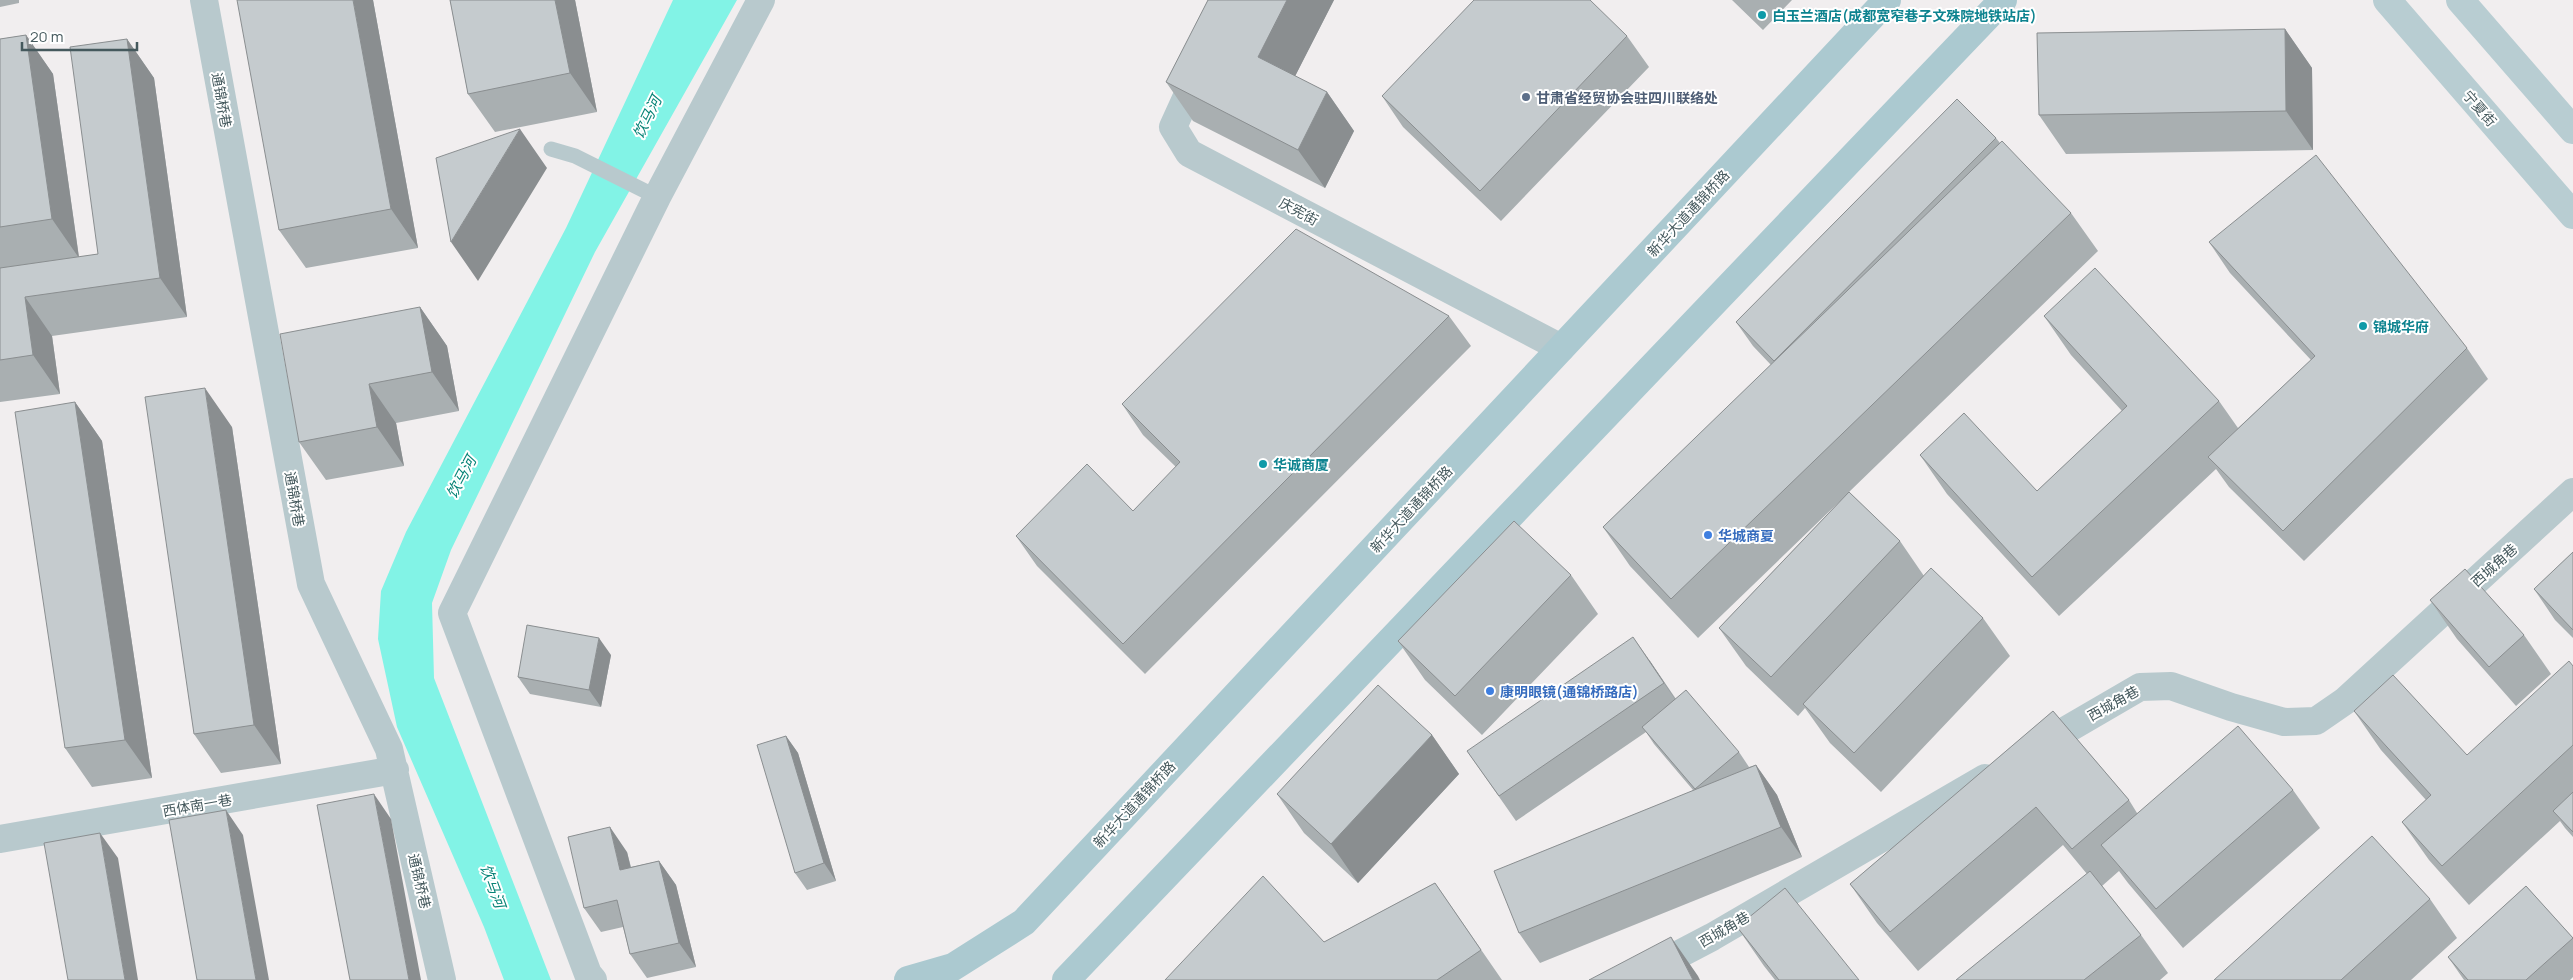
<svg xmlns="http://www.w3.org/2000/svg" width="2573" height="980" viewBox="0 0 2573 980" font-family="Manrope,'Noto Sans SC',sans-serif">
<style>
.water{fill:#82f3e6}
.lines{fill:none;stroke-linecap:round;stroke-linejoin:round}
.service{stroke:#b8c9cd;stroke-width:15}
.minor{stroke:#b8c9cd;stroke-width:28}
.secondary{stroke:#b8cdd2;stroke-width:28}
.primary{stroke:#abc9d0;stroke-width:28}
.wall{fill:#a9afb1}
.shaded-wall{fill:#8a8e90}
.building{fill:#c5cbce;stroke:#8a8e90}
.culture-dot{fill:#0f9aa8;stroke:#fff;stroke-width:2}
.service-dot{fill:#5c6f8a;stroke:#fff;stroke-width:2}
.shop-dot{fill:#3f7fe0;stroke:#fff;stroke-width:2}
.labels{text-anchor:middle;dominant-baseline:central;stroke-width:4;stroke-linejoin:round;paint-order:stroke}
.culture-label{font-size:14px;font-weight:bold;fill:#0d838f;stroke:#fff;text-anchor:start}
.service-label{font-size:14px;font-weight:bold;fill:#4e5e75;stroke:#fff;text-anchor:start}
.street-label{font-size:14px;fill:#45595d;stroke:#fff}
.shop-label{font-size:14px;font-weight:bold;fill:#366cbe;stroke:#fff;text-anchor:start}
.water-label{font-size:15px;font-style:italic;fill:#068376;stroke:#fff}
</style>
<rect width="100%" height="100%" fill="#f1eeef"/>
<!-- water -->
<path class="water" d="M673 0H737L595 252 451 550 432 603 434 678 551 980H504L484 927 397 727 378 639 381 591 406 532 566 228Z"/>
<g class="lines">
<!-- service -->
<path class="service" d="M551 149 575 156 657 197"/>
<!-- minor -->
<path class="minor" d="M204 0 311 584 389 749 442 980
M1198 72 1173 127 1189 153 1561 348
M2037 747 2140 687 2171 686 2231 707 2284 722 2316 721 2345 701 2573 492
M0 839 395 770
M593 980 588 974 452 613 657 197 761 0
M1630 980 1712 937 1985 778"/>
<!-- secondary -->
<path class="secondary" d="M2387 0 2573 215
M2460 0 2573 130"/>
<!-- primary -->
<path class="primary" d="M908 980 953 967 1024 922 1887 0
M1066 980 2003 0"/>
</g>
<!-- wall -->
<path class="wall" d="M0 0H19V3L0 7Z
M373 0 418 248 306 268 279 230Z
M450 0H575L597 112 495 132 468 94Z
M1208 0H1334L1295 76 1327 92 1354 131 1325 188 1193 121 1166 82Z
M1732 0H1792L1763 30Z
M2285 29 2312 68 2313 150 2066 154 2039 115Z
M26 35 53 74 79 257 98 254 127 39 154 78 187 317 52 336 60 394 0 402V39Z
M1627 36 1649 67 1501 221 1403 127 1382 96Z
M1996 138 2000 143 2071 213 2098 251 1849 492 1900 541 1924 576 1983 618 2010 656 1881 792 1830 743 1805 708 1798 716 1746 666 1719 628 1840 501 1698 638 1630 566 1603 527 1771 365 1753 346 1736 322Z
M2209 242 2467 348 2488 379 2304 561 2229 487 2216 469 2059 616 1947 494 1920 455 2037 491 2122 411 2071 355 2044 316 2219 401 2238 428 2311 360 2230 273Z
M420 307 447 346 459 411 396 423 404 466 326 480 299 442Z
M1449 316 1471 346 1145 674 1037 566 1016 536 1133 511 1176 467 1143 435 1122 404Z
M75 402 102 441 152 778 92 787 65 748Z
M232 427 281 764 221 773 194 734Z
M2573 552V638L2555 620 2534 589Z
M1571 575 1598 614 1482 735 1425 680 1398 641Z
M2430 600 2524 635 2551 674 2516 706 2457 639Z
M611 655 601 707 530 694 518 677Z
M1650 661 1676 699 1739 752 1749 767 1756 765 1777 795 1802 857 1540 963 1519 933 1693 790 1654 744 1646 732 1516 821 1467 751Z
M2573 666V837L2565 828 2560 821 2469 905 2429 860 2402 822 2426 800 2381 750 2354 711 2467 755Z
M2053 711 2129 800 2137 813 2293 790 2320 828 2183 948 2128 883 2119 871 2102 886 2141 935 2168 973 2160 980H1956L2087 874 2063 845 1918 971 1877 923 1850 884Z
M1432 735 1459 774 1358 883 1304 833 1277 794Z
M786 736 798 753 836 881 807 890 795 873Z
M627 852 631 867 659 861 676 885 696 967 647 978 630 954 623 927 601 932 584 908Z
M1435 883 1502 980H1165L1324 942Z
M2526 886 2573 938V977L2570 980H2464L2448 957Z
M2430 899 2457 938 2411 980H2214Z
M1737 927 1859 980H1775L1764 966Z"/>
<!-- shaded-wall -->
<path class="shaded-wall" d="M353 0H373L418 248 391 209Z
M555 0H575L597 112 570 73Z
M1287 0H1334L1285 96 1258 57Z
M2285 29 2312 68 2313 150 2286 111Z
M26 35 53 74 79 258 52 219Z
M127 39 154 78 187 317 160 278Z
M1327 92 1354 131 1325 188 1298 150Z
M520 129 547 168 478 281 451 242Z
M25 297 52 336 60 394 33 355Z
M420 307 447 346 459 411 432 372Z
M369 384 396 423 404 466 377 427Z
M205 388 232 427 281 764 254 725Z
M75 402 102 441 152 778 125 740Z
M1633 637 1650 661 1681 708 1664 683Z
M599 638 611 655 601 707 589 690Z
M1432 735 1459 774 1358 883 1331 844Z
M786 736 798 753 836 881 824 863Z
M1756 765 1777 795 1802 857 1781 827Z
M374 794 391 819 421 980H409Z
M226 810 243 835 269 980H256Z
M610 827 627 852 637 894 620 870Z
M100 833 118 858 138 980H125Z
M659 861 676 885 696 967 679 943Z
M1671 937 1698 976 1700 980H1693Z"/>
<!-- building -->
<path class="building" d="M237 0H353L391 209 279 230Z
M450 0H555L570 73 468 94Z
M1208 0H1287L1258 57 1327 92 1298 150 1166 82Z
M1474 0H1590L1627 36 1480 191 1382 96Z
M2285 29 2286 111 2039 115 2037 33Z
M26 35 52 219 0 227V39Z
M127 39 160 278 25 297 33 355 0 360V268L98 254 70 47Z
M1957 99 1996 138 1774 361 1736 322Z
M520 129 451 242 436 158Z
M2002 141 2071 213 1671 599 1603 527Z
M2316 155 2467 348 2283 531 2208 457 2315 356 2209 242Z
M1296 229 1449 316 1123 644 1016 536 1087 464 1133 511 1180 462 1122 404Z
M2095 268 2219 401 2032 577 1920 455 1964 413 2037 491 2127 406 2044 316Z
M420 307 432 372 369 384 377 427 299 442 280 334Z
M205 388 254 725 194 734 145 397Z
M75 402 125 740 65 748 15 412Z
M1849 492 1900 541 1771 677 1719 628Z
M1514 521 1571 575 1455 696 1398 641Z
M2573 552V630L2534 589Z
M1931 568 1983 618 1854 753 1803 704Z
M2465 569 2524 635 2489 667 2430 600Z
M527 625 599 638 589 690 518 677Z
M1633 637 1664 683 1499 796 1467 751Z
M2569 661 2573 666V745L2442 866 2402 822 2431 795 2354 711 2393 675 2467 755Z
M1378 685 1432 735 1331 844 1277 794Z
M1686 690 1739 752 1695 789 1642 727Z
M2053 711 2129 800 2072 849 2036 807 1890 932 1850 884Z
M2238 726 2293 790 2156 909 2101 845Z
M786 736 824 863 795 873 757 745Z
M1756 765 1781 827 1519 933 1494 871Z
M2573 792V832L2553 811Z
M374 794 409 980H350L317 805Z
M226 810 256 980H197L169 820Z
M610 827 620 870 659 861 679 943 630 954 617 900 584 908 568 837Z
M100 833 125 980H68L44 843Z
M2372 836 2430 899 2341 980H2214Z
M2090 871 2141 935 2084 980H1956Z
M1263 876 1324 942 1435 883 1481 950 1437 980H1165Z
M2526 886 2573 938 2526 980H2468L2448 957Z
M1785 888 1859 980H1779L1737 927Z
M1671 937 1693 980H1589Z"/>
<!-- markers -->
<g class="culture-dot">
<circle cx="1762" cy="15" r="5"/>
<circle cx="2363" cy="326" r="5"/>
<circle cx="1263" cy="464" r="5"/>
</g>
<circle class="service-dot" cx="1526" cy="97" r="5"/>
<g class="shop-dot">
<circle cx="1708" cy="535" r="5"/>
<circle cx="1490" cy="691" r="5"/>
</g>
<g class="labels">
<!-- culture labels -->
<g class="culture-label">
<text x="1772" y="15">白玉兰酒店(成都宽窄巷子文殊院地铁站店)</text>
<text x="2373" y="326">锦城华府</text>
<text x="1273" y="464">华诚商厦</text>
</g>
<!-- service labels -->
<g class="service-label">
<text x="1536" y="97">甘肃省经贸协会驻四川联络处</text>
</g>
<!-- street labels -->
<g class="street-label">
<text transform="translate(222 100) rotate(80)">通锦桥巷</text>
<text transform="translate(2480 108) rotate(49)">宁夏街</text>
<text transform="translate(1299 211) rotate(28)">庆宪街</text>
<text transform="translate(1688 213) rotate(-47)">新华大道通锦桥路</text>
<text transform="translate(295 499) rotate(80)">通锦桥巷</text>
<text transform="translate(1411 509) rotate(-47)">新华大道通锦桥路</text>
<text transform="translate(2494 565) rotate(-42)">西城角巷</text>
<text transform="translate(2113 703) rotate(-29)">西城角巷</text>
<text transform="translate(1134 804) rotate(-47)">新华大道通锦桥路</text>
<text transform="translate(197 805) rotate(-10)">西体南一巷</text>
<text transform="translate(420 881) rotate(77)">通锦桥巷</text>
<text transform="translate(1724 929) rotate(-30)">西城角巷</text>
</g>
<!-- shop labels -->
<g class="shop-label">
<text x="1718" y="535">华城商夏</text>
<text x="1500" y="691">康明眼镜(通锦桥路店)</text>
</g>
<!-- water labels -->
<g class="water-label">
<text transform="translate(647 117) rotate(-64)">饮马河</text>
<text transform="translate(461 477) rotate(-62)">饮马河</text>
<text transform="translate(493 886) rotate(70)">饮马河</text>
</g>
</g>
<!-- scale -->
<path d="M22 42v8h115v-8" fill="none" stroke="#45595d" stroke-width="2.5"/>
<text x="30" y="42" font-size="15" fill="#45595d" stroke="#ffffff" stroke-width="4" paint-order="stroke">20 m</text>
</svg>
